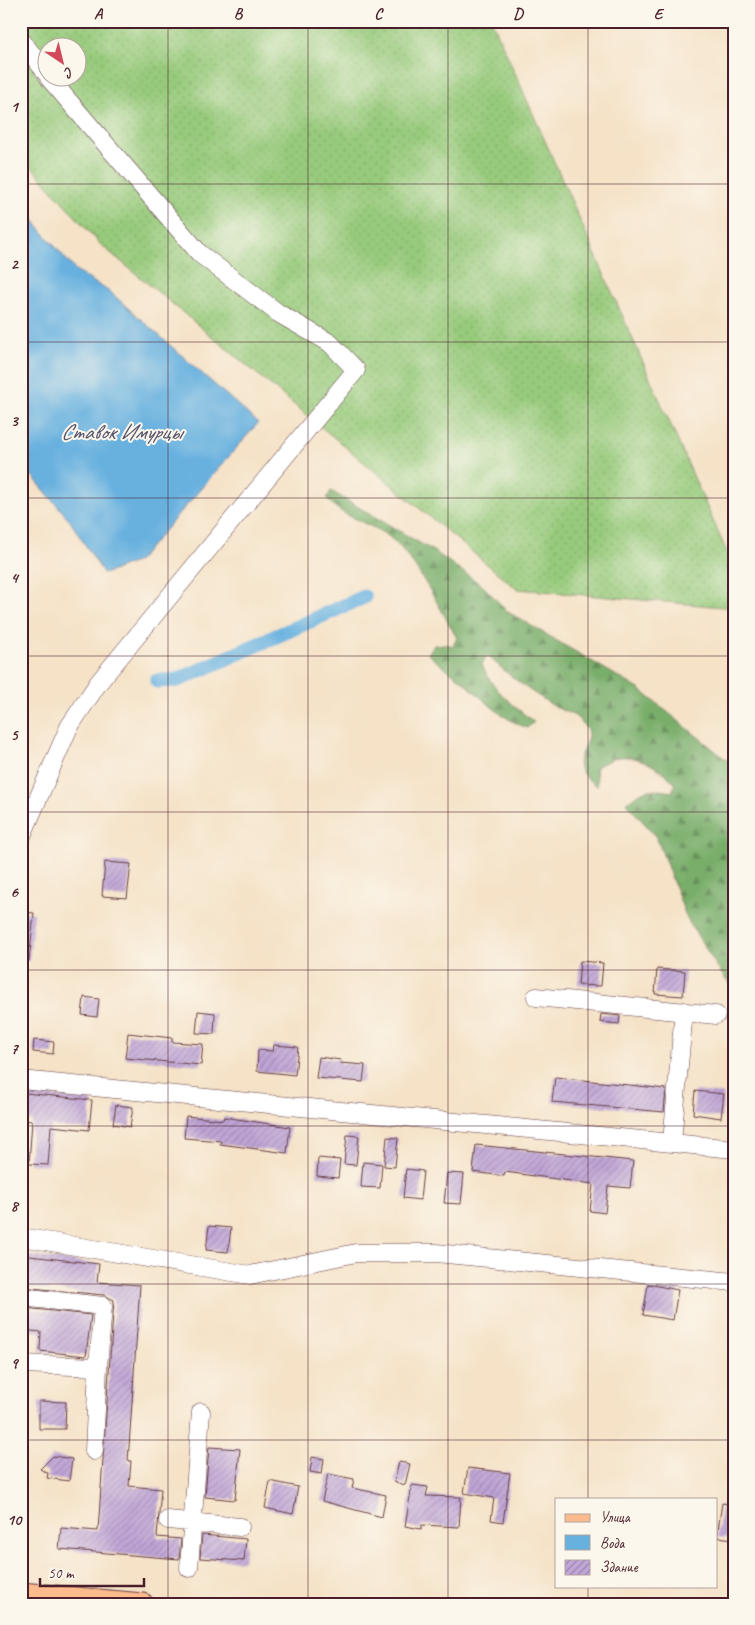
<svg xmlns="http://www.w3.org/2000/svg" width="755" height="1625" viewBox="0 0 755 1625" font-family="Caveat,sans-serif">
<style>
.grass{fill:url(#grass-dots);stroke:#707453;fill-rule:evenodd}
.forest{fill:url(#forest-firs);stroke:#62664b}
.water{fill:#67b1df;stroke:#586885}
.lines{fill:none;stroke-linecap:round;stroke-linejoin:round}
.canal{stroke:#67b1df;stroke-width:15}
.building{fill:url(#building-hatch)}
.minor-casing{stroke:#643c42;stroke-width:19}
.major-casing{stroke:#643c42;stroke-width:23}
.minor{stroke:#fff;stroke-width:18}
.major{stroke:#fbbb8d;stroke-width:21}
.grid{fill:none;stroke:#4a1f2b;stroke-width:1;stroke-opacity:0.55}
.labels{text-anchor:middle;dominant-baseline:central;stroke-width:4;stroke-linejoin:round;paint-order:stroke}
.water-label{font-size:22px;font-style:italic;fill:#54526a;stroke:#fbf7ec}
.neatline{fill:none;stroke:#4a1f2b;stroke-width:2}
.grid-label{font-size:16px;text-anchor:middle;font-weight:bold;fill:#4a1f2b}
</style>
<defs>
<pattern id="grass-dots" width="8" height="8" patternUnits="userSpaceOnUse" patternTransform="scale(1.25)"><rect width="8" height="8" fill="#97ca7b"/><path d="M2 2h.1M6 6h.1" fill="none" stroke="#84ad6a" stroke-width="1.8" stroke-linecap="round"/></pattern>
<pattern id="forest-firs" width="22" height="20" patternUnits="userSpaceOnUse" patternTransform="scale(1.25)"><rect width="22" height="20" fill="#79ae6b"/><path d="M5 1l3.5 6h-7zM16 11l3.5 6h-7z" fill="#658d58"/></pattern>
<pattern id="building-hatch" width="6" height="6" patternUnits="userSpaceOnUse" patternTransform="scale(1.25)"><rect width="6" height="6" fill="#c0a5d7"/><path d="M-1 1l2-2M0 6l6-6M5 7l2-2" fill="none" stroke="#9e86af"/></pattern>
</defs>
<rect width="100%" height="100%" fill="#fbf7ec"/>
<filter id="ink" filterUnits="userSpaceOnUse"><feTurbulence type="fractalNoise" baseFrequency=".02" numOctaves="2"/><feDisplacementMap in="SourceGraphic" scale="10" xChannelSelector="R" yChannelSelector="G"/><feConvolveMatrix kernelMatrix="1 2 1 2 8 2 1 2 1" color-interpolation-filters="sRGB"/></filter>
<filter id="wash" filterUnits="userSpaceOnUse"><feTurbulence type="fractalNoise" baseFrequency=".0096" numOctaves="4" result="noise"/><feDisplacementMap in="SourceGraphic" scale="20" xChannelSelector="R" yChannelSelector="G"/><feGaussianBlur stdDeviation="1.12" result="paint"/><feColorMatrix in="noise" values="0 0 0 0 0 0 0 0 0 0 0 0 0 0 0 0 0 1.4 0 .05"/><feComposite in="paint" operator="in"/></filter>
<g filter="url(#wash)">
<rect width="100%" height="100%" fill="#f5e2c7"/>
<!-- grass -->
<path class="grass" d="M21 21H492L734 568V608L517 589 100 244 21 155ZM48 48H78V78H48Z"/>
<!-- forest -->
<path class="forest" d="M331 491 435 552 483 586 508 612 639 689 734 766V987L725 979 687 919 656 836 626 803C645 788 648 788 672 792L675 784C664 769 634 752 615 758 609 760 602 764 596 767L597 786C560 763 594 746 587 730 585 726 578 719 575 716 568 712 560 710 554 706 529 691 507 674 487 655L482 664C491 689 514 706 534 722L527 728C502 719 484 700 465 683 453 672 439 665 428 654L434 645 445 644 453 646 457 638C442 612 416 561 394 541 375 523 341 519 327 498Z"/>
<!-- water -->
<path class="water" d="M21 201 41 230 77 272 110 292 258 423 138 561 104 574 68 518 21 463Z"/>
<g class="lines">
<!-- canal -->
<path class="canal" d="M157 681 178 680 364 597"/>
</g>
<g id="blocks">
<!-- building -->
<path class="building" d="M105 862 131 864 127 898 102 896Z
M21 912 34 913 29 961H21Z
M580 961 603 963 601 986 578 985Z
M657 969 685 971 683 996 655 994Z
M84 997 99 999 97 1017 82 1015Z
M198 1011 215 1013 214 1034 196 1033Z
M601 1014 620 1016 619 1024 600 1022Z
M128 1033 172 1038V1042L203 1044 201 1065 125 1058Z
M34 1040 54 1042 53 1054 33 1052Z
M274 1045 298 1047 295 1075 257 1071 258 1050 273 1051Z
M319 1057 341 1060 340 1063 365 1065 363 1082 316 1078Z
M555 1077 666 1089 664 1112 552 1102Z
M695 1091 724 1094 721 1118 693 1114Z
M25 1093 92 1100 89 1130 51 1126 48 1165 29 1164 32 1121 22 1120Z
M116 1105 133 1107 130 1127 113 1124Z
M186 1116 223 1120 224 1117 290 1127 287 1153 220 1144 221 1141 184 1138Z
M347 1135 359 1136 356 1165 344 1164Z
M387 1137 398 1138 395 1167 384 1166Z
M476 1145 633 1161 630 1188 608 1186 605 1213 590 1211 593 1184 505 1172 504 1176 473 1172Z
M318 1158 340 1160 338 1178 317 1176Z
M363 1162 382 1164 380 1188 361 1187Z
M406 1169 423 1171 420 1200 403 1198Z
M447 1173 464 1174 461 1204 444 1203Z
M209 1226 231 1228 228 1252 206 1250Z
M21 1255 99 1264 97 1282 140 1285 128 1461H131L129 1486 161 1489 157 1537 181 1539 179 1559 59 1549 61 1528 98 1531 114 1300 104 1295 21 1287Z
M648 1284 678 1290 673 1320 643 1315Z
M24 1308 91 1315 86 1356 40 1351 41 1332 21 1330Z
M39 1401 66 1402 65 1429H39Z
M209 1447 240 1449 235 1500 205 1497Z
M53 1456 72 1459 69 1481 47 1478 48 1473 40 1469Z
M312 1457 324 1459 322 1474 310 1472Z
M399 1462 410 1464 405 1485 394 1482Z
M468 1468 510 1473 503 1522 491 1520 494 1498 464 1493Z
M328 1474 354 1479 352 1488 386 1495 382 1517 322 1501Z
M270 1481 298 1487 293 1514 265 1508Z
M412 1485 428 1487 426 1496 461 1497 459 1527 422 1525 421 1529 405 1526Z
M722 1503 734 1505V1539L717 1537Z
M202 1535 246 1539 244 1561 200 1558Z"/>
</g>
</g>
<g filter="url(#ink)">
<use href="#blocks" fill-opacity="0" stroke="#643c42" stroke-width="1"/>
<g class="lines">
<!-- minor casing -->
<g class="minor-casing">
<path id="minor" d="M21 40 48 75
M21 838 69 727 99 682 356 370 330 343 278 313 200 254 49 78
M536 997 716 1015
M21 1080 734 1149
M672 1142 684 1011
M21 1237 250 1275 356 1253H436L734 1282
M21 1297 103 1306 98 1367 21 1364
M94 1451 98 1367
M168 1520 240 1527
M189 1568 201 1412"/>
</g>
<!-- major casing -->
<g class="major-casing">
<path id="major" d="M21 1593 143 1604"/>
</g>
<!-- minor -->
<use href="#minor" class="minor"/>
<!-- major -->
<use href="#major" class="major"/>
</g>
</g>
<!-- grid -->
<path class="grid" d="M168 21V1604M308 21V1604M448 21V1604M588 21V1499M21 184H734M21 342H734M21 498H734M21 656H734M21 812H734M21 970H734M21 1126H734M21 1284H734M21 1440H734M588 1586V1604"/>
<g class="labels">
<!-- water labels -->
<g class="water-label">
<text x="121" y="432">Ставок Имурцы</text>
</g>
</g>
<!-- margin -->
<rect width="755" height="1625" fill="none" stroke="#fbf7ec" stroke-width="55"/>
<!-- legend -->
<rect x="555" y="1498" width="162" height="90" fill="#fbf7ec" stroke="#b4a19f"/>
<rect x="565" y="1514" width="25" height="8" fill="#fbbb8d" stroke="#b4a19f"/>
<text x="600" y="1522" font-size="15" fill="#4a1f2b">Улица</text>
<rect x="565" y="1535" width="25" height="15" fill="#67b1df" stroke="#b4a19f"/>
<text x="600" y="1548" font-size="15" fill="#4a1f2b">Вода</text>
<rect x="565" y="1560" width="25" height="15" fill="url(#building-hatch)" stroke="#b4a19f"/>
<text x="600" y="1572" font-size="15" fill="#4a1f2b">Здание</text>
<!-- north arrow -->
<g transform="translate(62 62) rotate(145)"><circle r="24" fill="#fbf7ec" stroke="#b4a19f"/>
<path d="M0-4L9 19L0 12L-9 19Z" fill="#d1495b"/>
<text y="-8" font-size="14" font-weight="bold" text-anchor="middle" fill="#4a1f2b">С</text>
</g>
<!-- scale -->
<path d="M40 1578v8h104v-8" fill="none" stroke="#4a1f2b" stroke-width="2.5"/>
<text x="48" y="1578" font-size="15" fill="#4a1f2b" stroke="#fbf7ec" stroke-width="4" paint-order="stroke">50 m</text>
<rect x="28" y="28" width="700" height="1570" class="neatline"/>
<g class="grid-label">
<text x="98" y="19">A</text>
<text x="238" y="19">B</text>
<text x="378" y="19">C</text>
<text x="518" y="19">D</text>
<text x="658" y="19">E</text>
<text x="14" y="112">1</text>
<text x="14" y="269">2</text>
<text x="14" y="426">3</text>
<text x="14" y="583">4</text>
<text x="14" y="740">5</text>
<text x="14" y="897">6</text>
<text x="14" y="1054">7</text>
<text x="14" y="1211">8</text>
<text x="14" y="1368">9</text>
<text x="14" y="1525">10</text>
</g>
</svg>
